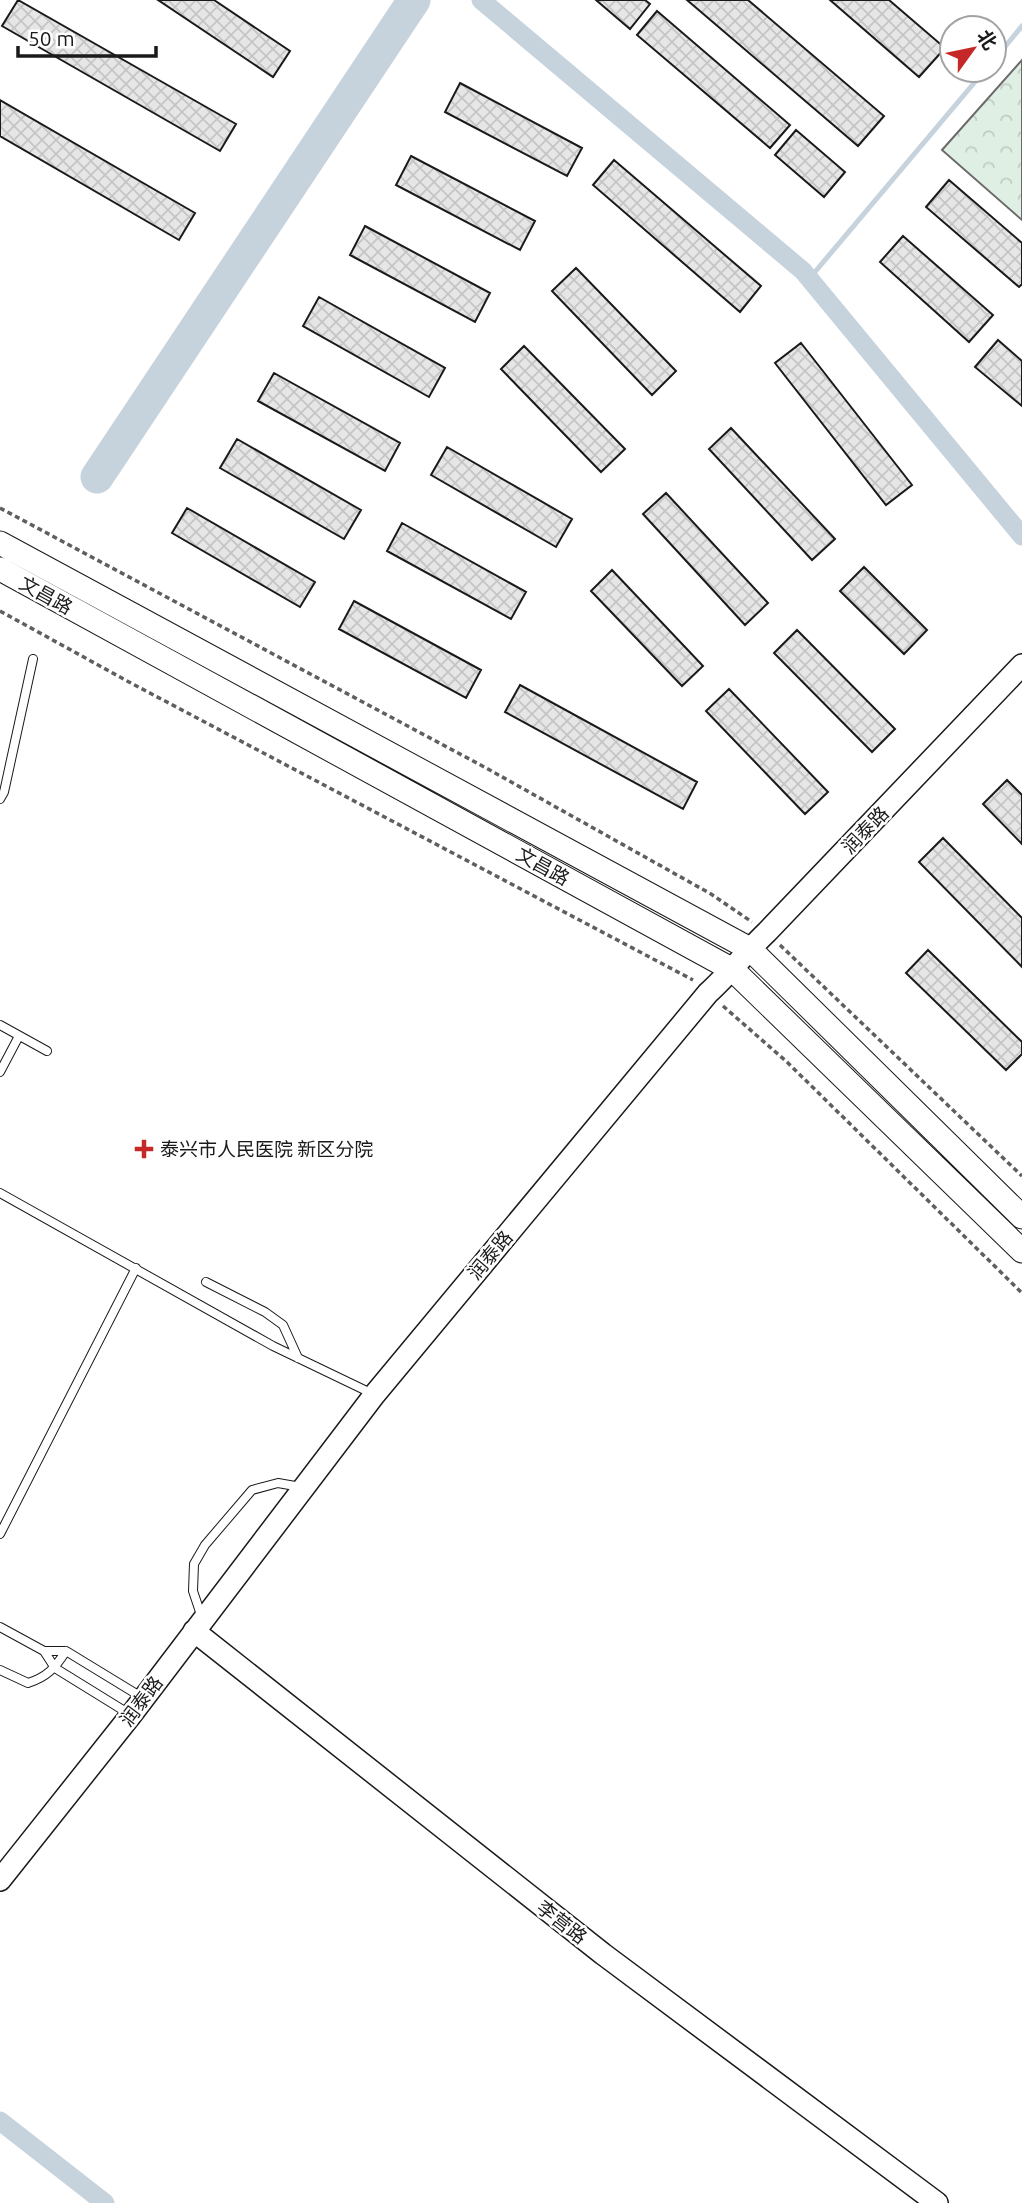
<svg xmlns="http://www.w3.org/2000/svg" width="1022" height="2203" viewBox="0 0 1022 2203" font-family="Ubuntu,'Noto Sans SC',sans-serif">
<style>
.forest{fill:url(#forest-crowns);stroke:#6a6a6a;stroke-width:2}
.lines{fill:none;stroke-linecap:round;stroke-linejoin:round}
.stream{stroke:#c6d2dc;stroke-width:5}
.canal{stroke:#c6d2dc;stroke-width:19}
.river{stroke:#c6d2dc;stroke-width:33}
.building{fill:url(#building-cross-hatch);stroke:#1a1a1a;stroke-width:2}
.service-casing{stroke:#1a1a1a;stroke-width:10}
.tertiary-casing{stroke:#1a1a1a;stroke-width:24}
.secondary-casing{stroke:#1a1a1a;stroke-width:25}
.path{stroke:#5f5f5f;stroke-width:3.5;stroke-dasharray:5 3.5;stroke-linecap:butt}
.service{stroke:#fff;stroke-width:8}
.tertiary{stroke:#fff;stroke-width:21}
.secondary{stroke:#fff;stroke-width:23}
.poi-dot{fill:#c62828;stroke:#fff;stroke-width:2.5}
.labels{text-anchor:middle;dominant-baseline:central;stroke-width:5;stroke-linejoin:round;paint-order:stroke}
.street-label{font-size:19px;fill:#1a1a1a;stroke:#fff}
.poi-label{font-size:19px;fill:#1a1a1a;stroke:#fff;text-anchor:start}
</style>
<defs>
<pattern id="forest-crowns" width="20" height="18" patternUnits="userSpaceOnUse" patternTransform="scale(1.75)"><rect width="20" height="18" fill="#e0efe3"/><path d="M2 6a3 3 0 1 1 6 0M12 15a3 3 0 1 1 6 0" fill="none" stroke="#c0ccc2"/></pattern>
<pattern id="building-cross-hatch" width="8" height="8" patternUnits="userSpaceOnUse" patternTransform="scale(1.75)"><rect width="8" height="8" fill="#e6e6e6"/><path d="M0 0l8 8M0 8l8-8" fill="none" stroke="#c5c5c5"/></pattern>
</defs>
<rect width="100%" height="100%" fill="#fff"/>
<!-- forest -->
<path class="forest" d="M1022 60V220L942 150Z"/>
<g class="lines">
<!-- stream -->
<path class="stream" d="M994 60 1022 26
M809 279 985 70"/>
<!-- canal -->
<path class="canal" d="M481 0 803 271 1022 536
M0 2121 105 2203"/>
<!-- river -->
<path class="river" d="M97 477 414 0"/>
</g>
<!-- building -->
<path class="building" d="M18 0 236 124 220 151 2 26Z
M158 0H214L290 51 273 77Z
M596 0H645L650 4 630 29Z
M687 0H748L884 116 858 146Z
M830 0H889L945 48 919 77Z
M657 11 790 125 770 148 637 35Z
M460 83 582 148 567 176 445 112Z
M0 100 195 213 179 240 0 136Z
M796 130 845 172 824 197 775 155Z
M411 156 535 221 520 250 396 185Z
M614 160 761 286 740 312 593 185Z
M949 180 1022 243V284L1019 287 926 207Z
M365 226 490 293 475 322 350 255Z
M903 236 993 315 969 342 880 262Z
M576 268 676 371 652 395 552 291Z
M319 297 445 368 429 397 303 326Z
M998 340 1022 361V406L975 367Z
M801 343 912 485 886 505 775 363Z
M524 346 625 449 601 472 501 369Z
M274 373 400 443 385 471 258 401Z
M731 428 835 539 812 560 709 449Z
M237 439 361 510 344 539 220 468Z
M447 447 572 519 556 547 431 475Z
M666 493 768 603 745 625 643 514Z
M187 508 315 582 300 607 172 533Z
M402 523 526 592 511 619 387 551Z
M864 567 927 630 904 654 840 591Z
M612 570 703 666 682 686 591 591Z
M354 601 481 670 466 698 339 629Z
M797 630 895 729 872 752 774 653Z
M520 685 697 782 683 809 505 712Z
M729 689 828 792 805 814 706 711Z
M1007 780 1022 795V844L983 804Z
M943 838 1022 918V967L919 862Z
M928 950 1022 1042V1054L1006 1070 906 973Z"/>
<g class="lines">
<!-- service casing -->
<g class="service-casing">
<path id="service" d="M0 799 4 792 33 659
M0 1025 47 1051
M0 1072 19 1036
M0 1193 273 1346 373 1394
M206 1282 265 1312 283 1325 298 1358
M0 1534 136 1268
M201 1615 193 1591 194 1564 205 1545 252 1490 278 1483 301 1487
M0 1627 44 1651H66L143 1698
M44 1651 55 1668 131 1715
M0 1670 28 1683C47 1677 55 1668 66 1651"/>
</g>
<!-- tertiary casing -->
<g class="tertiary-casing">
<path id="tertiary" d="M194 1631 603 1954 937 2203
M0 1880 131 1715 375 1394 708 993C729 974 746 952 767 932L1022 665"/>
</g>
<!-- secondary casing -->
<g class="secondary-casing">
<path id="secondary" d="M0 543 750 949 1022 1217
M0 569 733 970 1022 1251"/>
</g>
<!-- path -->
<path class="path" d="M0 508 488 769 711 894 752 922
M0 611 129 682 693 980
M780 945 1022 1176
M723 1006 787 1062 1022 1293"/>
<!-- service -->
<use href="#service" class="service"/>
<!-- tertiary -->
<use href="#tertiary" class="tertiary"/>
<!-- secondary -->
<use href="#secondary" class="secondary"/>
</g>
<!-- markers -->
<path class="poi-dot" d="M140.5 1138.5h7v7h7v7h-7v7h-7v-7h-7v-7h7z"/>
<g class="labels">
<!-- street labels -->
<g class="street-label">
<text transform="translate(46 595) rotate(29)">文昌路</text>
<text transform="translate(865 830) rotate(-46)">润泰路</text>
<text transform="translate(543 866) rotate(29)">文昌路</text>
<text transform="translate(490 1255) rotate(-50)">润泰路</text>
<text transform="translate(141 1701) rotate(-53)">润泰路</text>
<text transform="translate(562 1922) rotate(38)">李营路</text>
</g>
<!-- poi labels -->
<g class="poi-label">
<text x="160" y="1149">泰兴市人民医院 新区分院</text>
</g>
</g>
<!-- north arrow -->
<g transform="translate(973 49) rotate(57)"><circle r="33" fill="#ffffff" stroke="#a3a3a3" stroke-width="2"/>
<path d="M0-5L12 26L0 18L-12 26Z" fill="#c62828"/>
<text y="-10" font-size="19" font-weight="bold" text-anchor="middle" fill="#1a1a1a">北</text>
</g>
<!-- scale -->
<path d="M18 46v10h138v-10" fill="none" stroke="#1a1a1a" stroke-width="3.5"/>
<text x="28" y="46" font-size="21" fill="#1a1a1a" stroke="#ffffff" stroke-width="5" paint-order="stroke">50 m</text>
</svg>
